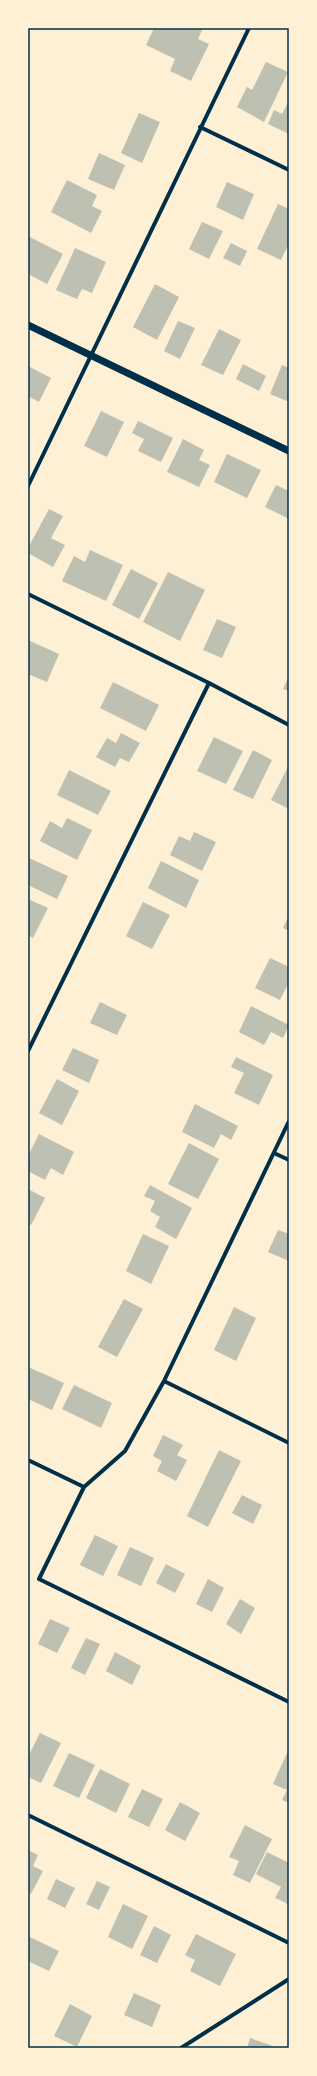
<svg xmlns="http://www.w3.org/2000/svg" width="317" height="2076" viewBox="0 0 317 2076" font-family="Bitter,serif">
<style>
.building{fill:#bec0b2}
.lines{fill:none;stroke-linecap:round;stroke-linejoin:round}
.minor{stroke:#003049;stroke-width:4}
.tertiary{stroke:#003049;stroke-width:7}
.neatline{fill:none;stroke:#003049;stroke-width:1.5}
</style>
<rect width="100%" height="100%" fill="#fdf0d5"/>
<!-- building -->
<path class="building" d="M154 28H203L198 39 209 44 191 81 170 71 175 59 146 45Z
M266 62 288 72 264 122 237 107 247 87 252 90Z
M289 101V134L268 124 274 110 282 114Z
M139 113 160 122 142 163 121 153Z
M99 153 125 165 114 190 88 179Z
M67 180 97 195 92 206 102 211 91 233 51 212Z
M227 182 254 194 243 220 216 207Z
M278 204 289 209V243L281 260 257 249Z
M202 222 223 231 209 259 189 249Z
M28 236 63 254 47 284 28 274Z
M231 243 247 251 240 266 223 258Z
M75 248 106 262 92 293 82 289 77 299 56 290Z
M155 284 179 297 157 340 133 327Z
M178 321 195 328 180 359 164 351Z
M219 329 241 340 223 375 201 365Z
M243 364 266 376 259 391 236 379Z
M282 365 289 368V402L270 394Z
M28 366 51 378 39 402 28 396Z
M101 411 124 422 107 457 84 446Z
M138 421 173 438 161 462 138 451 144 439 132 433Z
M183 439 204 450 199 460 210 465 199 487 167 472Z
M227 454 261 470 247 498 214 482Z
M276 485 289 491V519L265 507Z
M49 509 63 516 51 538 65 545 53 567 28 553V548Z
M90 550 123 565 106 601 62 581 74 556 85 562Z
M131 569 158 583 139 619 112 605Z
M168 572 205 590 180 641 143 622Z
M217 619 236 627 222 658 203 650Z
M28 640 59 654 47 682 28 674Z
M289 676V691L283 689Z
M113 682 159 705 146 731 100 708Z
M121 733 140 743 129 762 120 758 115 767 96 757 107 738 116 743Z
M214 737 243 751 226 784 197 771Z
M253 750 272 760 253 799 233 790Z
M288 767H289V809L271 800Z
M69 770 111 791 98 815 57 795Z
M67 818 92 830 77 860 40 841 50 821 62 828Z
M194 832 216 842 202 871 170 855 179 836 190 841Z
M29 858 68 876 57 899 28 885Z
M161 861 199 880 186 908 148 888Z
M28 899 48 908 33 938 28 935Z
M143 902 170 915 152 949 126 936Z
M289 915V931L283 928Z
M270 958 289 967V982L280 1000 255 988Z
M100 1002 127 1015 117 1035 90 1023Z
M251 1006 289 1025 283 1038 271 1032 264 1045 239 1032Z
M73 1048 99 1060 89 1083 62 1070Z
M236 1057 273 1075 259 1105 234 1093 244 1073 231 1067Z
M57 1079 79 1091 62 1125 39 1113Z
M195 1104 238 1126 231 1140 221 1134 214 1148 182 1132Z
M39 1134 74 1152 63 1175 51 1168 45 1180 28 1171V1156Z
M189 1143 219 1159 198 1199 168 1184Z
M150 1185 192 1208 176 1239 155 1227 160 1217 150 1211 155 1201 144 1196Z
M28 1189 45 1198 31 1225 28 1223Z
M278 1230 289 1234V1261L268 1252Z
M143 1234 169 1246 151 1284 126 1271Z
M124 1299 143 1309 117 1357 98 1347Z
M234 1307 256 1318 236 1361 214 1350Z
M28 1367 64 1383 52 1410 28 1399Z
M74 1385 112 1403 101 1428 62 1409Z
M163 1435 183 1445 177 1455 187 1460 176 1481 157 1471 162 1461 153 1456Z
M219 1450 241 1461 208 1527 187 1516Z
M242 1495 262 1505 253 1524 232 1513Z
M95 1535 118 1546 103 1576 80 1565Z
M130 1547 154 1558 141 1586 117 1575Z
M166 1564 185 1574 175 1593 156 1583Z
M208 1579 224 1588 212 1612 196 1604Z
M240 1599 255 1608 241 1634 226 1624Z
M50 1619 70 1628 57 1653 38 1644Z
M86 1638 100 1644 85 1675 71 1668Z
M115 1652 141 1666 132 1685 106 1671Z
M40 1733 61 1743 41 1783 28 1777V1757Z
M69 1753 95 1765 79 1798 53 1786Z
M287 1753 289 1754V1803L282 1800 287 1790 273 1784Z
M100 1769 130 1784 116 1813 86 1798Z
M142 1789 163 1799 149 1827 128 1817Z
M180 1802 200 1813 185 1841 165 1830Z
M245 1825 272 1839 250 1883 233 1875 239 1861 229 1857Z
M28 1850 38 1855 33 1866 43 1871 31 1894 28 1892Z
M267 1852 289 1863V1870L287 1875 289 1877 288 1904 275 1898 281 1887 256 1874Z
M56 1879 75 1888 65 1908 47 1899Z
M97 1881 110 1887 99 1910 86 1904Z
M123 1904 148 1916 132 1949 108 1937Z
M154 1926 171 1935 157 1963 140 1955Z
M196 1934 236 1954 220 1986 190 1971 195 1960 185 1955Z
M28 1936 59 1951 49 1971 28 1961Z
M134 1993 161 2005 152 2027 124 2015Z
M70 2004 92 2016 77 2047 54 2036Z
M250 2038 273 2046V2048H247Z"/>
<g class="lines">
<!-- minor -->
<path class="minor" d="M200 127 289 170
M28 486 249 28
M28 594 209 683 289 725
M28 1051 209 683
M289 1121 164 1381 125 1451 84 1487 39 1579 289 1702
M274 1153 289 1160
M164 1381 289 1443
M28 1460 84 1487
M28 1815 289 1943
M181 2048 289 1979"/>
<!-- tertiary -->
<path class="tertiary" d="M28 325 289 451"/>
</g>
<!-- border -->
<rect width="317" height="2076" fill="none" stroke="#fdf0d5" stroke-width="58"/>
<rect x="29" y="29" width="259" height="2018" class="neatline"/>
</svg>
